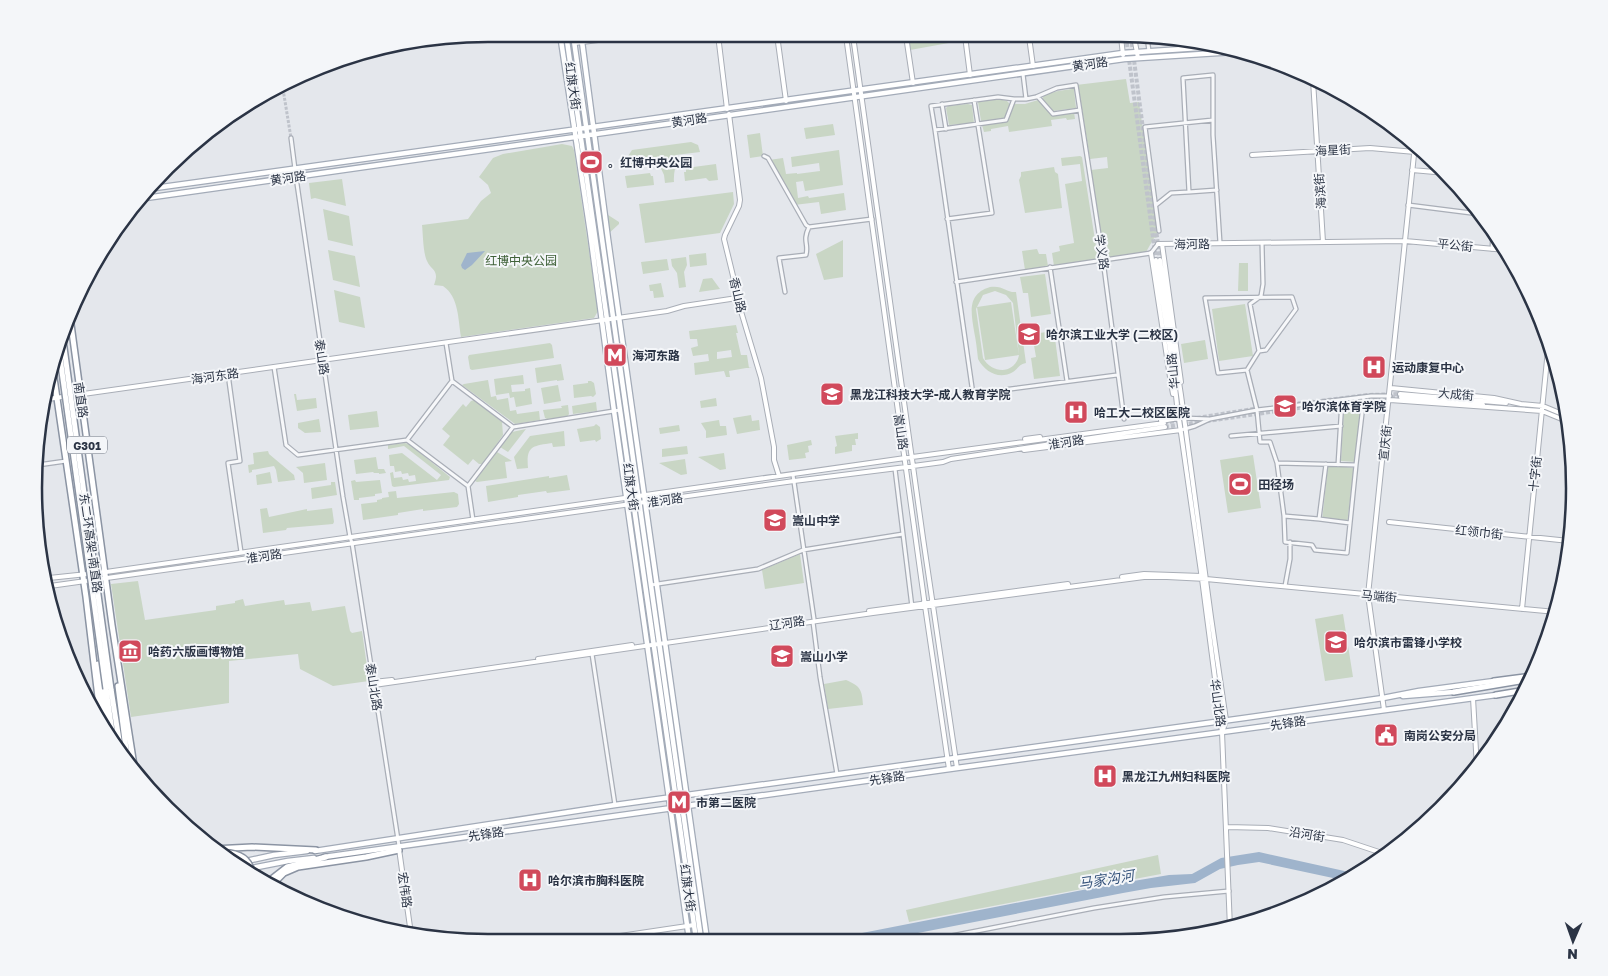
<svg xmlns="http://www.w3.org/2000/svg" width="1608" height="976" viewBox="0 0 1608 976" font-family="'Golos Text','Noto Sans SC',sans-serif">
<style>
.green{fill:#c9d6c5;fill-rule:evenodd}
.water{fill:#9fb4cc}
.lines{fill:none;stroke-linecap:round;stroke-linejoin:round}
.street-tunnel{stroke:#bfc3cb;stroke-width:3;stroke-dasharray:3 1.5;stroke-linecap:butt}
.secondary-tunnel{stroke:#bfc3cb;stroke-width:4;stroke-dasharray:4 2;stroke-linecap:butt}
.street-casing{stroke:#a9aeb7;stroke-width:5.5}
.secondary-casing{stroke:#a9aeb7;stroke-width:6}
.primary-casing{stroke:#a3abb8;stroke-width:7}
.highway-casing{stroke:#8b94a3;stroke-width:8}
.street{stroke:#f7f8fa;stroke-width:3}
.secondary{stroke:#fff;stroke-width:4}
.primary{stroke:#fff;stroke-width:4.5}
.highway{stroke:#fff;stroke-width:5}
.highway-bridge-casing{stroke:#8b94a3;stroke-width:8;stroke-linecap:butt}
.highway-bridge{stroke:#fff;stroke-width:5}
.labels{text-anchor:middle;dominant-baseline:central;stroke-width:4;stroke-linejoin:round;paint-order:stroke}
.shield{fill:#f4f6f9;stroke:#676e7b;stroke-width:1}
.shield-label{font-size:11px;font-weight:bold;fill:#2b3445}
.street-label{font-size:12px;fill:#2b3445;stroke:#f4f6f9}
.poi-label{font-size:12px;font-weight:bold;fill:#2b3445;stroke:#f4f6f9;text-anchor:start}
.park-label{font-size:12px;fill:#3f6138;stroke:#f4f6f9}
.water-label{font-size:14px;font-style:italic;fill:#34527a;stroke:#f4f6f9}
.rim{fill:none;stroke:#2b3445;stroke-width:2.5}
</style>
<rect width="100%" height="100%" fill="#e4e7ec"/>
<!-- green -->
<path class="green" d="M944 36H959L960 41 910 50 909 41Z
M1126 79 1130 103 1139 102 1158 237 1154 238 1146 252 1104 258 1091 170 1108 168 1107 157 1090 159 1078 85H1076Z
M1072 89H1074L1076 108 1053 111 1042 100 1044 95 1058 91Z
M998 99 1007 101 1010 104 1005 118 1002 120 981 121 978 102Z
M1038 100 1052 115 1074 112 1075 119 1067 120 1066 118 1051 120 1052 126 1009 132 1008 126 991 129V131L984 132 982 125 1008 121 1014 104H1025Z
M968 104 972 105 974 123 949 125 946 108 948 106Z
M833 124 835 135 806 139 804 128Z
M760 133 763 156 750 158 747 135Z
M691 142 698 145 700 152 676 155C677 165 673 173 674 182L665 183 664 175 658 162 623 167V164L632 150Z
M562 144 572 146 574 150 598 311 594 318 461 337C458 319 459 297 443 286L434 285C440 269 431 271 427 261 423 253 423 234 422 225L468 219 481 201 491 193 488 185 479 177 493 158 503 154Z
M839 150 843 185 805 191 803 181 796 182 798 198 808 196 809 198 844 193 846 210 821 214 819 202 794 205 769 160 783 158 786 174 797 173V174L820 171 819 163 792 167 791 157Z
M1080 156 1082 157 1098 259 1054 266 1052 253 1060 251 1059 246 1074 243 1065 184 1082 181 1080 164 1062 166 1061 158Z
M716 164 718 180 709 181 706 178 685 181 684 172H686V168Z
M1054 167 1055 172 1058 174 1062 208 1025 213 1019 180 1021 176V172Z
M650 173 651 176H653L654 185 627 188 625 176Z
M342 179 346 206 315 198 311 199 309 183Z
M733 192 734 204 720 233 645 243 639 204Z
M323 209 349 216 353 246 328 240Z
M605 213 619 222V224L607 235Z
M843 240V277L824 280 816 254Z
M1037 249 1039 254H1046L1048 266 1025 270 1022 251Z
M328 250 355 256 360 287 333 280Z
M706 253 707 265 690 267 689 255Z
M686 257 687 265 684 272 686 287 679 288 677 273 672 266 671 259Z
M667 259 669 270 643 274 641 262Z
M1239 263H1248V291H1238Z
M1045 274 1051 314 1031 317 1028 293H1023L1020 277Z
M712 278 720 289 699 292 703 279Z
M661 283 664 297 654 298 653 291H650L649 285Z
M990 287C1003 285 1007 293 1016 292L1026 363C1019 364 1018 369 1013 372 999 380 985 372 978 359 977 350 976 340 974 331 971 312 967 294 990 287ZM995 291 1006 295 1013 303 1019 355 1011 302 977 307 983 295ZM977 307 985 360 1019 355C1015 375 992 374 983 358L976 309Z
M334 290 360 297 365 328 339 322Z
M1245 304 1253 356 1219 361 1212 309Z
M736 325 738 333H736L741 355H747L749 368 752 367 729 371 730 377H726L724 371 695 375 694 363 709 361 708 354 693 356 691 348 698 346 697 339H690L689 331ZM731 350 732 357 717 359V352Z
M1054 331 1060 376 1034 379 1031 358 1036 357 1032 334Z
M1205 340 1208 359 1184 363 1181 344Z
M550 343 552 345 554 358 472 370 470 369 468 357 469 355Z
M561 364 564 380 557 381V380L537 383 535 368Z
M523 375 524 384 511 385 512 392 525 391V389L530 388 532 404 516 407 514 397 510 398 509 393 496 395 494 379Z
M488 380 491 397 496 396 497 400 508 398 510 411 516 410 517 414 539 411 540 420 515 424 462 385 464 384Z
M588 381H591L594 383 596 394 593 397 591 396 574 398 573 385 588 383Z
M558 385 561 401 544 404 541 388Z
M294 394H296L297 400 316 398 317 408 297 411Z
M716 398 717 406 701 408 700 401Z
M474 400 502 422 503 435 483 464H479L473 459 468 465 443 445 450 436 442 429 463 404 466 407 471 401Z
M596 402 597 411 573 414 572 406Z
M568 405 569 414 567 417 547 419 545 418 543 410 562 408 561 406Z
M1362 405 1356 462 1341 461 1344 409Z
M377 411 379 427 350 430 348 415Z
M751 415 752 421 759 420 760 430 737 434 733 418Z
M319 419 321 432 305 433 298 428V423Z
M719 420 720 426H726L727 435 706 438V431L701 423Z
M596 424 600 427 601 439 596 442 595 440 580 442 577 429 594 426Z
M679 425 680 431 660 434 659 428Z
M526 429 508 452 500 447 512 432Z
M564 431 565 446 553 447 552 443C532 446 526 446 528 468L517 469 514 457 530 436Z
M858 433V439H855L856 445H852V451L835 454V447L837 446 835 436Z
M811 440 812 445 808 446 809 452 805 453 806 458 789 460 787 445Z
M405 443 409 444 450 477 449 480 394 487 392 486 390 473 393 472 394 478 402 477 403 480 408 479 409 482 416 481 415 475 409 476 408 473 402 474 401 471 395 472 394 466H390L389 455 402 453 437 480 441 475 404 446 388 449V445Z
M687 446 688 454 662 457V449Z
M268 451 269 454 294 475 295 480 278 482 276 470 274 466 252 470V472L249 473 248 465 254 464 253 453Z
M497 452 512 461 505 462 507 478 477 482 475 481Z
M724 453 726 469 720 470 698 457Z
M1253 455 1261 508 1228 513 1220 460Z
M376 457 378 469H384L386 473 379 474V473H374L373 472 356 474 354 460Z
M685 459 687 474 681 475 659 463Z
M325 463 327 480 304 483 303 473 296 467Z
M1328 465 1354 468 1347 524 1322 521Z
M270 472 272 483 257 485 256 475Z
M567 475 570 490 547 493 546 491 518 495V497L488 502 486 486 549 476V478Z
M355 480 356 482 380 480 382 493 375 494V496L359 498V500H354L351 481Z
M331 482H335L337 495 312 499 311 488 331 485Z
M396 491 397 498 454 492 458 494 459 504 457 507 423 511V509L398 513V515L363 520 361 504 377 502V500L382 499V498L389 497 388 492Z
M267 508 269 517 307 509V511L332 508 334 522 333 524 287 528 286 530 263 533 260 509Z
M800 554 804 583 765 589 762 570Z
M138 581 145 620 216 610V606L235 603V601L243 599 245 606 284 600 285 605 310 602 312 611 345 606 350 631 352 633 362 631 369 681 333 686 300 669 298 654 229 661V703L131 717 111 584Z
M1343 614 1353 677 1325 681 1315 619Z
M846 680C860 686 862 689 863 705L828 709 824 684Z
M1158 855 1161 874 909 922 906 910Z"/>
<!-- water -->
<path class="water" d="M485 251 472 265 465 270 462 268 461 265 467 253Z
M1259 852 1358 874 1347 881 1259 862 1238 865 1220 869 1195 883 1151 888 1123 893 882 940H847L854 936 862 933 1098 887 1169 875 1192 874 1221 858Z"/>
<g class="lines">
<!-- street-tunnel -->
<path class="street-tunnel" d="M283 89 291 138"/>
<!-- secondary-tunnel -->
<path class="secondary-tunnel" d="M1126 37 1156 260
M1131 37 1160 260
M1286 405 1368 395 1400 394
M1197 418 1259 408
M1164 423 1187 419
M1165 427 1369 398 1401 397"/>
<!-- street casing -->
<g class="street-casing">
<path id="street" d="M1147 37 1149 51
M1023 74 1026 99
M1038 97 1053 114 1080 110
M1014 99 1006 120 935 130 973 394 1117 375
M942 104 946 129
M935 130 931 106 998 97 1014 99H1026L1036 97 1057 88 1076 85 1103 260 1124 419
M291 138 295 169
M764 156 768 158 806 225 809 227
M296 177 343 497 350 537 352 543 399 846
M1217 190 1189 192 1183 78 1213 75V135L1220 243
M1156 205 1171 193 1189 192
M1408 205 1479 214
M947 219 992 213 974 100
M809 227 872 219
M1159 231 1145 127 1213 120
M1262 243 1263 284 1261 296 1250 304 1259 351 1247 370 1257 410 1260 442H1270L1277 463 1356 465 1364 397
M1492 249 1493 233
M1050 267 1067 381
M956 282 1151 253 1158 244
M785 292 779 258 806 255C809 243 802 242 809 227
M446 343 452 381
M274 367 286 445 298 455 407 440
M1247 370 1218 373 1205 298 1292 297 1296 309 1266 350 1259 351
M228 374 240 461 228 463 241 552
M1183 418 1209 419
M513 427 620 410
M1181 430 1195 426 1210 419 1257 410 1371 396H1390
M1231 436 1341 426
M1277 463 1284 516 1285 542 1312 545 1315 550 1347 553 1356 465
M38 465 66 461
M1338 465 1342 400
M895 469 912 607
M793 475 814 619
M468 486 513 427 452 381 407 440 468 486 473 520
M1284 516 1319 519 1326 464
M1319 519 1350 523
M651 585 758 569 803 550 903 534
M1285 586 1290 559V542
M813 622 820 677 837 774
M592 654 615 805
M1331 888V886L1334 887
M938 940 951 936 1094 908 1164 897 1229 891"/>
</g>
<!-- secondary casing -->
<g class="secondary-casing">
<path id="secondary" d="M718 35 727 109
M777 35 786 101
M846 36 925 606 949 769
M853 36 923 538 957 768
M906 36 913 83
M965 36 970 75
M1029 37 1033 66
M1121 37 1123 55
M1134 37 1138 58
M575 43 636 35
M1313 80 1323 242
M729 114 740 200 739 206 725 235 724 239 735 284 737 298 761 378 774 447V460L779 476
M1252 155 1370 148 1415 152
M1412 170 1446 173
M1158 244 1405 241 1506 250
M1162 244 1181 382
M1151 253 1170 377 1173 394
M1156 260 1173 369 1177 405 1202 579 1222 732 1230 928
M1160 260 1181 395 1211 617 1226 720 1223 730
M1391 388 1494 398 1521 404 1543 406 1567 416
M1400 394 1506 403
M1401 397 1483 405
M48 399 667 311 684 306 737 298
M1390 400 1542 411 1569 422
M1161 421 1179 418
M1025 439 1040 437
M1024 450 1181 430
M1389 522 1569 541
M1122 577 1144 574 1202 576
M49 578 106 572 905 458 1164 423
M50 586 794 481 906 467 943 462 951 459 1165 427
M1522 609 1549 340
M869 611 1068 584
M538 659 632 645
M373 682 392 680
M374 685 873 613 1144 577H1167L1206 579 1556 612
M1473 698 1477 768
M1384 710 1368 595 1415 145
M1227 827 1268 828 1343 840 1385 854
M399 849 411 934
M600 939 694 925"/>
</g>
<!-- primary casing -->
<g class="primary-casing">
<path id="primary" d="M560 34 590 232 614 411 689 939
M566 34 696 939
M573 34 701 939
M581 34 608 239 707 940
M155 188 1123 53 1214 47
M146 198 1124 59 1234 52
M1403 696 1454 692
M315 851 615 805 1244 718 1383 698 1419 691 1494 681
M324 857 957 768 1496 695
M237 863 274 855 307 851
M247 869 288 861 314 858"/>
</g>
<!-- highway casing -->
<g class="highway-casing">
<path id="highway" d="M70 317 112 625 135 772
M53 371 86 597 100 714
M98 664 106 724
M1494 681 1532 676
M118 686 128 764
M106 689 113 738
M111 689 121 753
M1454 692 1531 679
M1496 695 1526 690
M213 849 252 847 316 850
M269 881 287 867 326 857
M273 884 284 873 298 867 366 857 399 850"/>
</g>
<!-- street -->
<use href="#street" class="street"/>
<!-- secondary -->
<use href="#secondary" class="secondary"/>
<!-- primary -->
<use href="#primary" class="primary"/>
<!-- highway -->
<use href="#highway" class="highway"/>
<!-- highway-bridge casing -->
<g class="highway-bridge-casing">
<path id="highway-bridge" d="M62 333 111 689
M58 343 106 689
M220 853C235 852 248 855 252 872
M227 857 239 860 244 867"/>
</g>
<!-- highway-bridge -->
<use href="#highway-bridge" class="highway-bridge"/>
</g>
<!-- icons -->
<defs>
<g id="stadium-square" transform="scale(1.25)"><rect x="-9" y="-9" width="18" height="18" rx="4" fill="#d1495b" stroke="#f4f6f9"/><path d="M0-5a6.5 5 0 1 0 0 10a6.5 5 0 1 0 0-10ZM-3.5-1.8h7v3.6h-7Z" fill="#fff"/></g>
<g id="university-square" transform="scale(1.25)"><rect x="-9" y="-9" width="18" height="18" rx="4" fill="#d1495b" stroke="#f4f6f9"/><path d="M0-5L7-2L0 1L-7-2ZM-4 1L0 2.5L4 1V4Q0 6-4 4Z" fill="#fff"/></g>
<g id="metro-square" transform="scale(1.25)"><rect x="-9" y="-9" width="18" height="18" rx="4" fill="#d1495b" stroke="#f4f6f9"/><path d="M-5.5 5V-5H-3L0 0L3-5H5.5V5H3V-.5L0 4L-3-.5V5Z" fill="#fff"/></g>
<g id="hospital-square" transform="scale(1.25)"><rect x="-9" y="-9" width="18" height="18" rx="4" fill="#d1495b" stroke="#f4f6f9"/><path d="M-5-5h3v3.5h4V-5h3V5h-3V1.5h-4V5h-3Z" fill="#fff"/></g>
<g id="school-square" transform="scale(1.25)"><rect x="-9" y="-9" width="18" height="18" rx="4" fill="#d1495b" stroke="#f4f6f9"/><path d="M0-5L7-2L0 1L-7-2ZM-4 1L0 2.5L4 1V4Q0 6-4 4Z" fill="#fff"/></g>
<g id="museum-square" transform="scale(1.25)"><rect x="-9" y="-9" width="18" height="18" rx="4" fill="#d1495b" stroke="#f4f6f9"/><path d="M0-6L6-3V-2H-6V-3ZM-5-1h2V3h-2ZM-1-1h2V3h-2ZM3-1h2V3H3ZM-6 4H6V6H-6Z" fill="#fff"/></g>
<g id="civic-square" transform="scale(1.25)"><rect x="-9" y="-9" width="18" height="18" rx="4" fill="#d1495b" stroke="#f4f6f9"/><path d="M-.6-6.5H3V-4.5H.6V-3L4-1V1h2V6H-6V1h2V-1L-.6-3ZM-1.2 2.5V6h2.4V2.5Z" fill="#fff"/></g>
</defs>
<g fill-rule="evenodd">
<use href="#stadium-square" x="591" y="162"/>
<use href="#university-square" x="1029" y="334"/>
<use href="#metro-square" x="615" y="355"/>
<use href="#hospital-square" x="1374" y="367"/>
<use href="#university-square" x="832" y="394"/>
<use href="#university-square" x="1285" y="406"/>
<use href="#hospital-square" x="1076" y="412"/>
<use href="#stadium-square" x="1240" y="484"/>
<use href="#school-square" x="775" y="520"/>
<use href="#school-square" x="1336" y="642"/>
<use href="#museum-square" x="130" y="651"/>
<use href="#school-square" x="782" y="656"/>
<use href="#civic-square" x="1386" y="735"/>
<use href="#hospital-square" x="1105" y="776"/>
<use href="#metro-square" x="679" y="802"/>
<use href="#hospital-square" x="530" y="880"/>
</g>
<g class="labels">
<!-- shield labels -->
<rect class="shield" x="67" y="436.5" width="40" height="17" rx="4"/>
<g class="shield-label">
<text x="87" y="445">G301</text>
</g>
<!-- street labels -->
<g class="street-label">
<text transform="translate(1090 64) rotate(-8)">黄河路</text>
<text transform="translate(573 86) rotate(82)">红旗大街</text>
<text transform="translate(689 120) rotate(-9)">黄河路</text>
<text transform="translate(1333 150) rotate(-3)">海星街</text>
<text transform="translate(288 178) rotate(-8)">黄河路</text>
<text transform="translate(1320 191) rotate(-94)">海滨街</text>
<text transform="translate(1192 244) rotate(-1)">海河路</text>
<text transform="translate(1455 245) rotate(6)">平公街</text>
<text transform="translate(1102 252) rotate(82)">学义路</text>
<text transform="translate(738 295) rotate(77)">香山路</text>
<text transform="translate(322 357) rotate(81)">泰山路</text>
<text transform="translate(1173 371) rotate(-96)">华山路</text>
<text transform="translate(215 376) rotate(-8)">海河东路</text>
<text transform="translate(1456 394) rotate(5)">大成街</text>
<text transform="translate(81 400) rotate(82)">南直路</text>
<text transform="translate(901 432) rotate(82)">嵩山路</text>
<text transform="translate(1066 442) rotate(-9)">淮河路</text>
<text transform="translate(1385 443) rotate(-84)">宣庆街</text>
<text transform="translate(1535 474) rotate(-84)">十字街</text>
<text transform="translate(631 487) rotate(82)">红旗大街</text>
<text transform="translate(665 500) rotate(-8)">淮河路</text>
<text transform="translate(1479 532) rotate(6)">红领巾街</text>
<text transform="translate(91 543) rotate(82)">东二环高架-南直路</text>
<text transform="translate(264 556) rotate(-8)">淮河路</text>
<text transform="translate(1379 596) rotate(5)">马端街</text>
<text transform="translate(787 623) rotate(-8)">辽河路</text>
<text transform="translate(374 687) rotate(81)">泰山北路</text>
<text transform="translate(1218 703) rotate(82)">华山北路</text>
<text transform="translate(1288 723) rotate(-8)">先锋路</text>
<text transform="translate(887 778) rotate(-8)">先锋路</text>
<text transform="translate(486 834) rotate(-8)">先锋路</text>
<text transform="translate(1307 834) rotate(9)">沿河街</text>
<text transform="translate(688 888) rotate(82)">红旗大街</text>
<text transform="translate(405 890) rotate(82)">宏伟路</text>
</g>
<!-- poi labels -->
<g class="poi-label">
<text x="608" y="162">。红博中央公园</text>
<text x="1046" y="334">哈尔滨工业大学 (二校区)</text>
<text x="632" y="355">海河东路</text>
<text x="1392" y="367">运动康复中心</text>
<text x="850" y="394">黑龙江科技大学-成人教育学院</text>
<text x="1302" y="406">哈尔滨体育学院</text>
<text x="1094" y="412">哈工大二校区医院</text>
<text x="1258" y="484">田径场</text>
<text x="792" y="520">嵩山中学</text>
<text x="1354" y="642">哈尔滨市雷锋小学校</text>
<text x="148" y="651">哈药六版画博物馆</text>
<text x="800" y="656">嵩山小学</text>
<text x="1404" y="735">南岗公安分局</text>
<text x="1122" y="776">黑龙江九州妇科医院</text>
<text x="696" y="802">市第二医院</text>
<text x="548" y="880">哈尔滨市胸科医院</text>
</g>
<!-- park labels -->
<g class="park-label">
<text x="521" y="260">红博中央公园</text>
</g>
<!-- water labels -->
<g class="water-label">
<text transform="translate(1106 879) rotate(-9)">马家沟河</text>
</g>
</g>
<!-- crop -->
<path d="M0 0H1608V976H0ZM488 42H1120A446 446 0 0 1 1566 488V488A446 446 0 0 1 1120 934H488A446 446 0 0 1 42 488V488A446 446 0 0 1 488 42Z" fill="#f4f6f9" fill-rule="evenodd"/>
<path class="rim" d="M488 42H1120A446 446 0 0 1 1566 488V488A446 446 0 0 1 1120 934H488A446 446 0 0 1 42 488V488A446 446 0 0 1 488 42Z"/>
<!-- north arrow -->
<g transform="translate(1573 941) rotate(182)" stroke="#f4f6f9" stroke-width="4" paint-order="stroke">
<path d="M0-4L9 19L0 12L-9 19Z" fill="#2b3445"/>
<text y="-8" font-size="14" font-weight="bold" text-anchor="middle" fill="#2b3445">N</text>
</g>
</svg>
